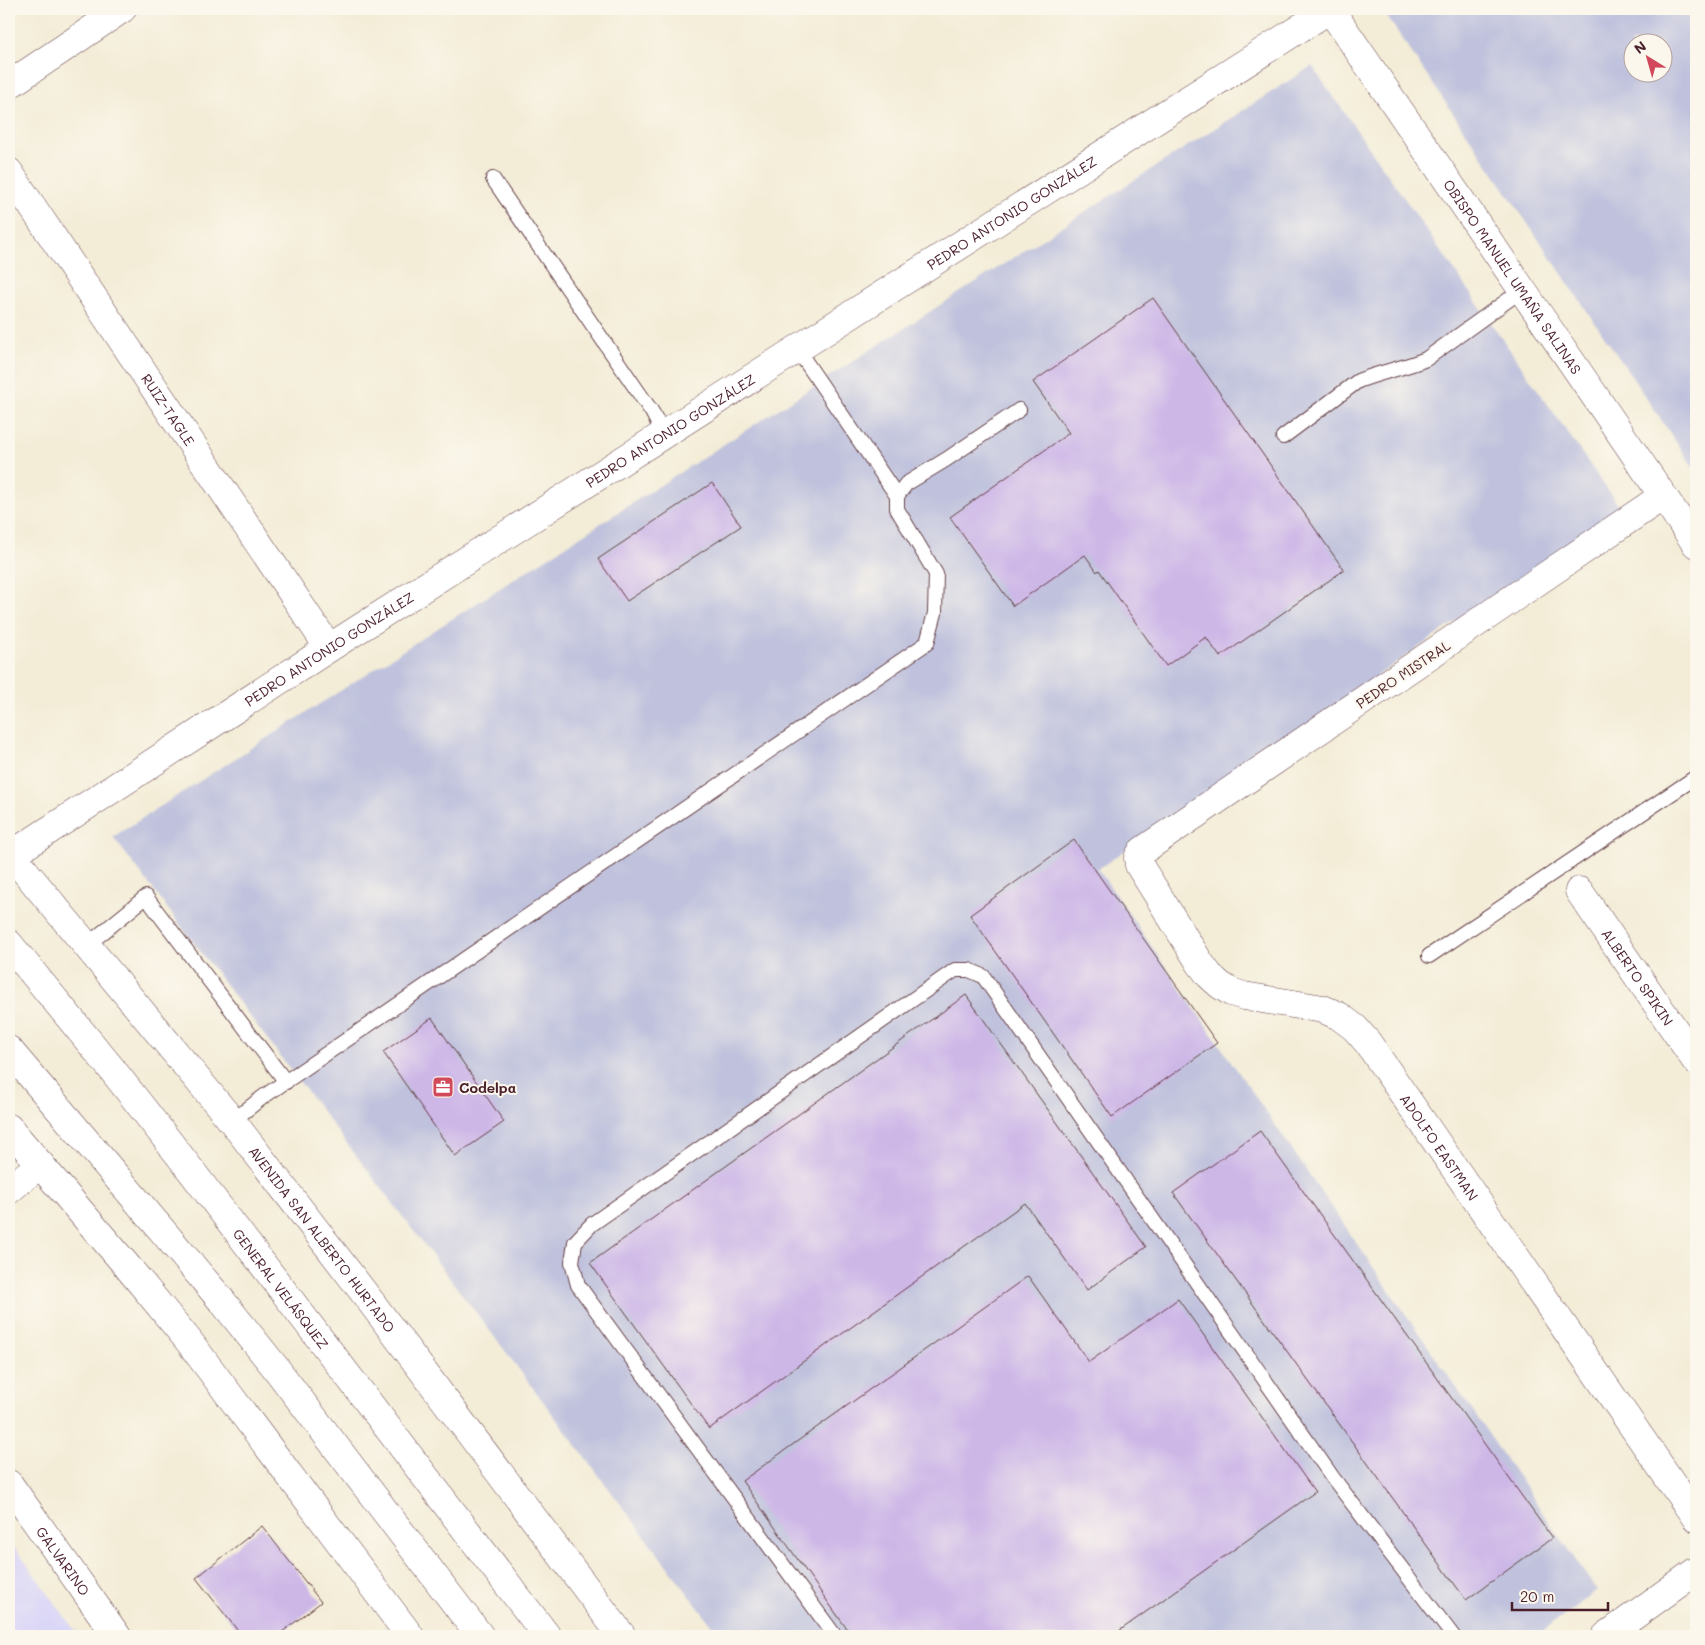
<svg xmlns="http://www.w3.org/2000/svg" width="1705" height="1645" viewBox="0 0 1705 1645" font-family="Mali,sans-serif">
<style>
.built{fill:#dad6f7}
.industrial{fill:#c0c2dd;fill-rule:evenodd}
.building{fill:#cdb7e7}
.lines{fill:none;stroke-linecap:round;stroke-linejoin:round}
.lane-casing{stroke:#633e45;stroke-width:16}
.street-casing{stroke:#633e45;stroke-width:29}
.secondary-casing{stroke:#633e45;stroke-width:29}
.highway-casing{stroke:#633e45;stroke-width:29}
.lane{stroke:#fff;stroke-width:14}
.street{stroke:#fff;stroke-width:28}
.secondary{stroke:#fff;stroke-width:28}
.highway{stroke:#fff;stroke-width:28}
.labels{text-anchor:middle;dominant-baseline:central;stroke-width:4;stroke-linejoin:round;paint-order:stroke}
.street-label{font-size:14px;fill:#4a1f2b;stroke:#fbf7ec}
.poi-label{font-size:14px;font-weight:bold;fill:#4a1f2b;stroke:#fbf7ec;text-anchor:start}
</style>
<rect width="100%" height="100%" fill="#fbf7ec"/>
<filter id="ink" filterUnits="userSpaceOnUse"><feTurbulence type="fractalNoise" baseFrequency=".02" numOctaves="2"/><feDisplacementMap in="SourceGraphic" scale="10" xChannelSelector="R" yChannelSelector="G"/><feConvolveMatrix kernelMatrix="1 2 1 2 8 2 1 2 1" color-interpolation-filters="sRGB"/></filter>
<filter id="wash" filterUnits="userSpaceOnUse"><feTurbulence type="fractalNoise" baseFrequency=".0096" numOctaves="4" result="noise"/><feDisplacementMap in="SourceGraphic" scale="20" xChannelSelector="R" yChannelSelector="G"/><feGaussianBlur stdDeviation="1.12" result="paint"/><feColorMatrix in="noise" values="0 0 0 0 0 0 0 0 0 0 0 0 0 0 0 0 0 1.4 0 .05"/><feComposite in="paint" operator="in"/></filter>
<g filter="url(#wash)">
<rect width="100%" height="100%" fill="#f3ecd7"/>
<!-- built -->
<path class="built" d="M9 1540 79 1636H9Z"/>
<!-- industrial -->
<path class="industrial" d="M1382 9H1696V471L1687 458ZM1632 42H1662V72H1632Z
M1312 66 1620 508 1098 869 1597 1591 1537 1636H720L500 1344 113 837Z"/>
<g id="blocks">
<!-- building -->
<path class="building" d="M1153 298 1344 570 1220 657 1206 637 1166 666 1099 570 1097 572 1085 555 1013 606 950 517 1069 433 1033 382Z
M712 483 741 526 627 601 598 559Z
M1074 840 1217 1043 1112 1117 970 915Z
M966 995 1146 1247 1087 1290 1025 1203 709 1429 590 1263Z
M432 1018 504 1122 455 1156 383 1052Z
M1260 1131 1552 1538 1466 1600 1173 1193Z
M1028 1276 1089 1362 1178 1299 1315 1492 1112 1636H852L742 1481Z
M262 1526 321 1602 277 1636H242L196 1578Z"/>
</g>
</g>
<g filter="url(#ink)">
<use href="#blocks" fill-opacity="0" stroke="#633e45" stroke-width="1"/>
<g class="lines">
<!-- lane casing -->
<g class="lane-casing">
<path id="lane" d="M493 179 652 412 664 435
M797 349 897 496
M1283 437 1358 381C1381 372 1404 368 1426 359L1522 290
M86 946 146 897 286 1082
M1429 956 1696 777
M232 1121 263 1097 927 643 935 613 936 574 897 509V496L906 484 947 459 1019 410
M835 1636 578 1285 572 1262 575 1242 592 1224 955 970H969L983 976 1333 1478 1453 1636"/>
</g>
<!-- street casing -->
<g class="street-casing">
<g id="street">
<path id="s1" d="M1330 9 1696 544"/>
<path id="s2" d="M9 172 329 648"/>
<path id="s3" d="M1663 496 1142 851 1138 858 1139 865 1200 963 1209 975 1220 985 1231 992 1244 996 1323 1009 1339 1016 1355 1028 1368 1043 1696 1518"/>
<path id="s4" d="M11 855 329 648 1330 9"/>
<path id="s5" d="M1579 891 1696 1061"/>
<path id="s6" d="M9 1484 117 1636"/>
<path d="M1606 1636 1696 1571"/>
</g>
</g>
<!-- secondary casing -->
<g class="secondary-casing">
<g id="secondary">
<path d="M9 85 122 9"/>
<path id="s7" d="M9 852 232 1121 371 1302 622 1636"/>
<path d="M9 1128 127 1266 188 1340 410 1636"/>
<path d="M9 1190 40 1164"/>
</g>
</g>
<!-- highway casing -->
<g class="highway-casing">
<g id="highway">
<path id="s8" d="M9 944 111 1068 183 1160 547 1636"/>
<path d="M9 1050 222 1301 275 1367 480 1636"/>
</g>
</g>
<!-- lane -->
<use href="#lane" class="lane"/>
<!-- street -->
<use href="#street" class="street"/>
<!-- secondary -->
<use href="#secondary" class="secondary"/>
<!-- highway -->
<use href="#highway" class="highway"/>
</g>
</g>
<!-- icons -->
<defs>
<g id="office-square" transform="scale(1.125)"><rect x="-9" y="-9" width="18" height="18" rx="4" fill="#d1495b" stroke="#fbf7ec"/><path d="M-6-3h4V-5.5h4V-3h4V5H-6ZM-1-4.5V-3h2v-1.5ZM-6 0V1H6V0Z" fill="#fff"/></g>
</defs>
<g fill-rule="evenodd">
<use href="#office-square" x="443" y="1087"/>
</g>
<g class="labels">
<!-- street labels -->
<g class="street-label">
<text stroke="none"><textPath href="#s4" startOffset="1189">PEDRO ANTONIO GONZÁLEZ</textPath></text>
<text stroke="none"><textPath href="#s1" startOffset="324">OBISPO MANUEL UMAÑA SALINAS</textPath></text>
<text stroke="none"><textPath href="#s2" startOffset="286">RUIZ-TAGLE</textPath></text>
<text stroke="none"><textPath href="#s4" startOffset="784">PEDRO ANTONIO GONZÁLEZ</textPath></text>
<text stroke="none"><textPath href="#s4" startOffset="379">PEDRO ANTONIO GONZÁLEZ</textPath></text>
<text transform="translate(1403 674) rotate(-34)">PEDRO MISTRAL</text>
<text stroke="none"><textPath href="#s5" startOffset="104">ALBERTO SPIKIN</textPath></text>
<text stroke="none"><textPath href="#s3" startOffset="1081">ADOLFO EASTMAN</textPath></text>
<text stroke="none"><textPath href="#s7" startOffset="498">AVENIDA SAN ALBERTO HURTADO</textPath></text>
<text stroke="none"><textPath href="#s8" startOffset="439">GENERAL VELÁSQUEZ</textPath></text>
<text stroke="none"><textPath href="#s6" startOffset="94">GALVARINO</textPath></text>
</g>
<!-- poi labels -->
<g class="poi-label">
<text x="459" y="1087">Codelpa</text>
</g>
</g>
<!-- margin -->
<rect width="1705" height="1645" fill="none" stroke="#fbf7ec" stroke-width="30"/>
<!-- north arrow -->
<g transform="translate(1648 58) rotate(323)"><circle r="24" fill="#fbf7ec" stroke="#b4a19f"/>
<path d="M0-4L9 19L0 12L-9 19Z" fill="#d1495b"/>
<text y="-8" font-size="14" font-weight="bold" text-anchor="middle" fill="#4a1f2b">N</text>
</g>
<!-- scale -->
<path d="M1512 1602v8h96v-8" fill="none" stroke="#4a1f2b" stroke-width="2.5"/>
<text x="1520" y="1602" font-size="15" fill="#4a1f2b" stroke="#fbf7ec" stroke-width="4" paint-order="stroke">20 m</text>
</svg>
